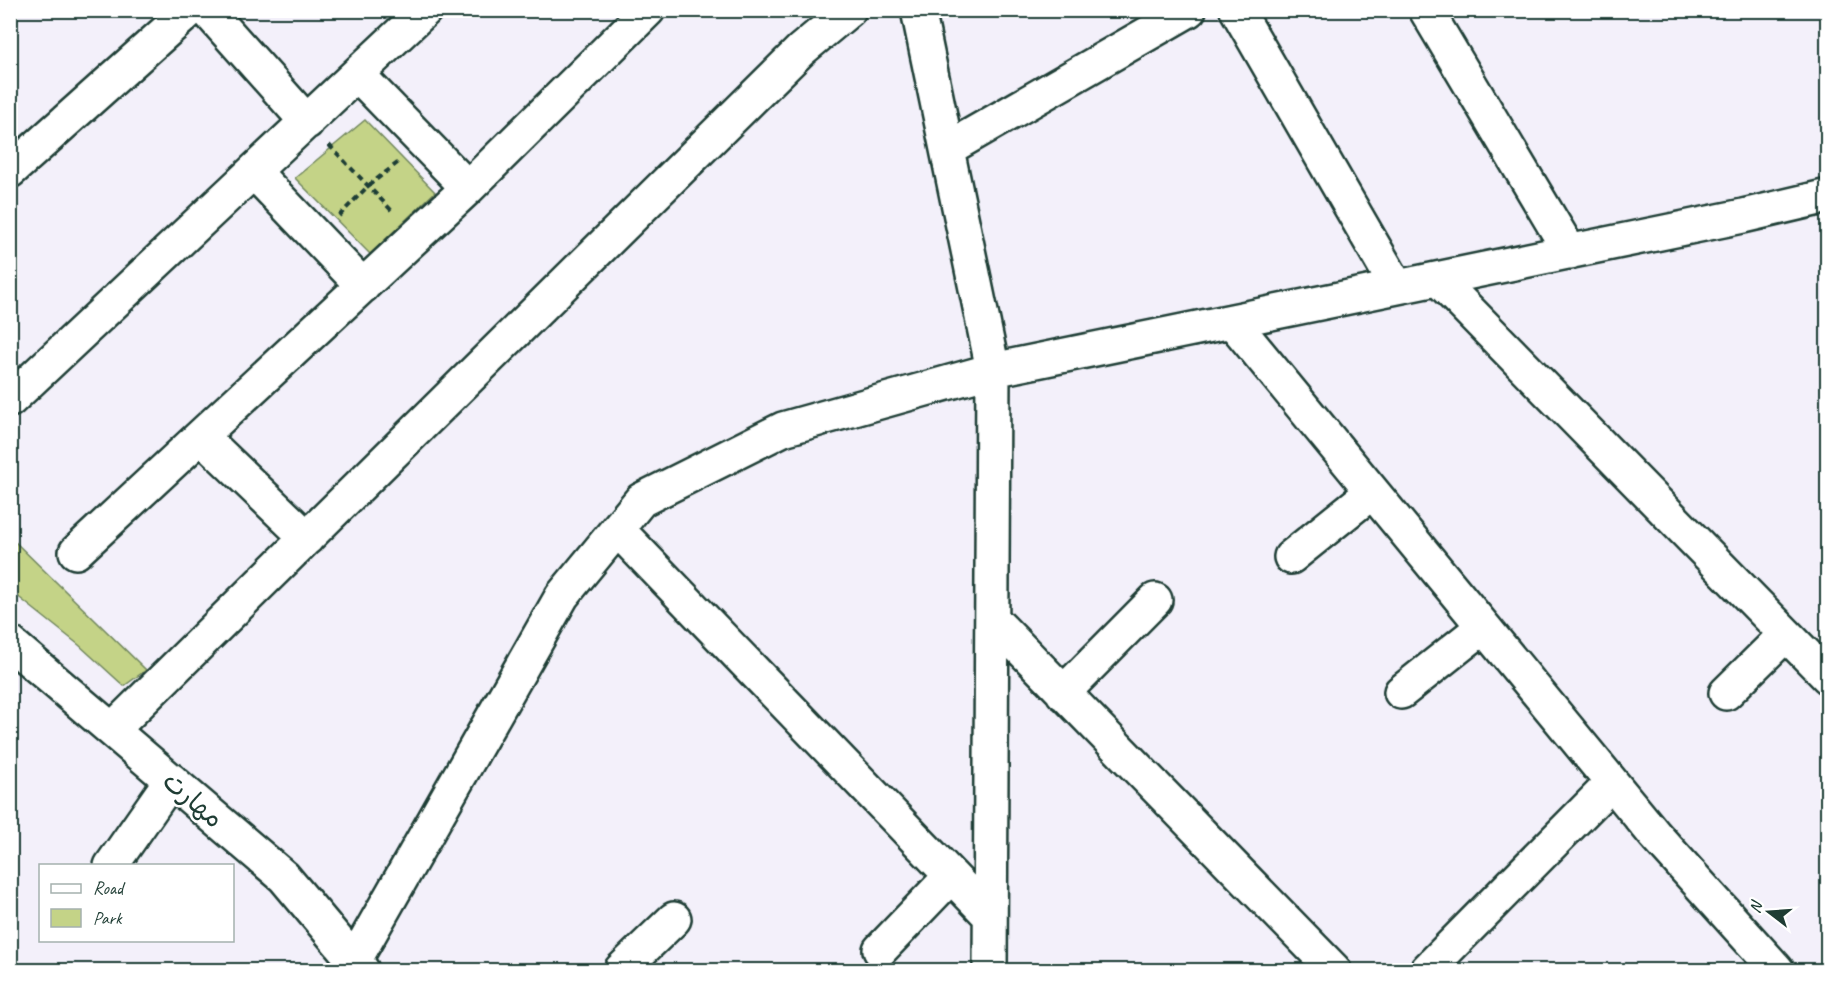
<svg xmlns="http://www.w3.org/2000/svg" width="1838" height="981" viewBox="0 0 1838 981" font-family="Caveat,'Playpen Sans Arabic',sans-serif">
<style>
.green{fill:#c4d387;stroke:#72885e;stroke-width:1.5}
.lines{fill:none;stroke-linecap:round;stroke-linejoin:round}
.minor-casing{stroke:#1f3d34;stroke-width:38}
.path{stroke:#1f3d34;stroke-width:4;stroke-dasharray:6 4.5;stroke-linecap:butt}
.minor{stroke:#fff;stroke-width:33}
.labels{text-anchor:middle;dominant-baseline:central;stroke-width:5;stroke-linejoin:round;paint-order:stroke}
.street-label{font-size:26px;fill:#1f3d34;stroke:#fff}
</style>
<rect width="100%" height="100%" fill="#f3f0fa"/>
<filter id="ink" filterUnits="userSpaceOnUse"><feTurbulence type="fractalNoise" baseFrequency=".0167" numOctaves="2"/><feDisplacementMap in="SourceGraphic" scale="12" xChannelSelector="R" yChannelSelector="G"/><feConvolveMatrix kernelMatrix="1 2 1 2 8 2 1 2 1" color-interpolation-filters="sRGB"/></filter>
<g filter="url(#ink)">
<!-- green -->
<path class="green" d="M365 120 435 192 370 254 295 178Z
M10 538H11L146 670 124 686 79 645 11 591Z"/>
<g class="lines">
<!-- minor casing -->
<g class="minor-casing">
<path id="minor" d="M207 10 307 122
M918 10 993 370 990 970
M1237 10 1397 287
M1426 10 1570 252
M358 75 468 188
M947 149 1189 10
M10 171 190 10
M254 172 363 286
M1438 279 1828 677
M1232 321 1655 835 1777 970
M10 400 425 10
M202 437 307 538
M617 529 990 916
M76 552 468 188 648 10
M1291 557 1372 492
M992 619 1334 970
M10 643 284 877 362 970
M1401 692 1483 627
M1063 693 1155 600
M1726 693 1786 634
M112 730 801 50 849 10
M111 866 171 780
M880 950 951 876
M349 970 562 596 641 500 783 429 993 370 1743 216 1828 196
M621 970 674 919
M1427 970 1612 783"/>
</g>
<!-- path -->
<path class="path" d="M329 145 394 213
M339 216 368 186 400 161"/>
<!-- minor -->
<use href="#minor" class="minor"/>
</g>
</g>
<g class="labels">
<!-- street labels -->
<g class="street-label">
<text transform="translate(193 800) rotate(41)">مهارت</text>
</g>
</g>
<!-- margin -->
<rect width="1838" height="981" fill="none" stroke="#fff" stroke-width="36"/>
<rect x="18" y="18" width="1802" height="945" fill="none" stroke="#1f3d34" stroke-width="2" filter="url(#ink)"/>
<!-- legend -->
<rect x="39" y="864" width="195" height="78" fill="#ffffff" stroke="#a5b1ae" stroke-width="1.5"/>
<rect x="51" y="884" width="30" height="9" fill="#ffffff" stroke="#a5b1ae" stroke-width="1.5"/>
<text x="93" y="894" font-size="18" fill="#1f3d34">Road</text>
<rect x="51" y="909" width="30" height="18" fill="#c4d387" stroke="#a5b1ae" stroke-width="1.5"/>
<text x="93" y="924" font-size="18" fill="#1f3d34">Park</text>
<!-- north arrow -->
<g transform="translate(1769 912) rotate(287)" stroke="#ffffff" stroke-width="4.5" paint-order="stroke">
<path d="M0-4.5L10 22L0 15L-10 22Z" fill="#1f3d34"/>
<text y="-9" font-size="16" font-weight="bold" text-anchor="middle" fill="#1f3d34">N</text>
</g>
</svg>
